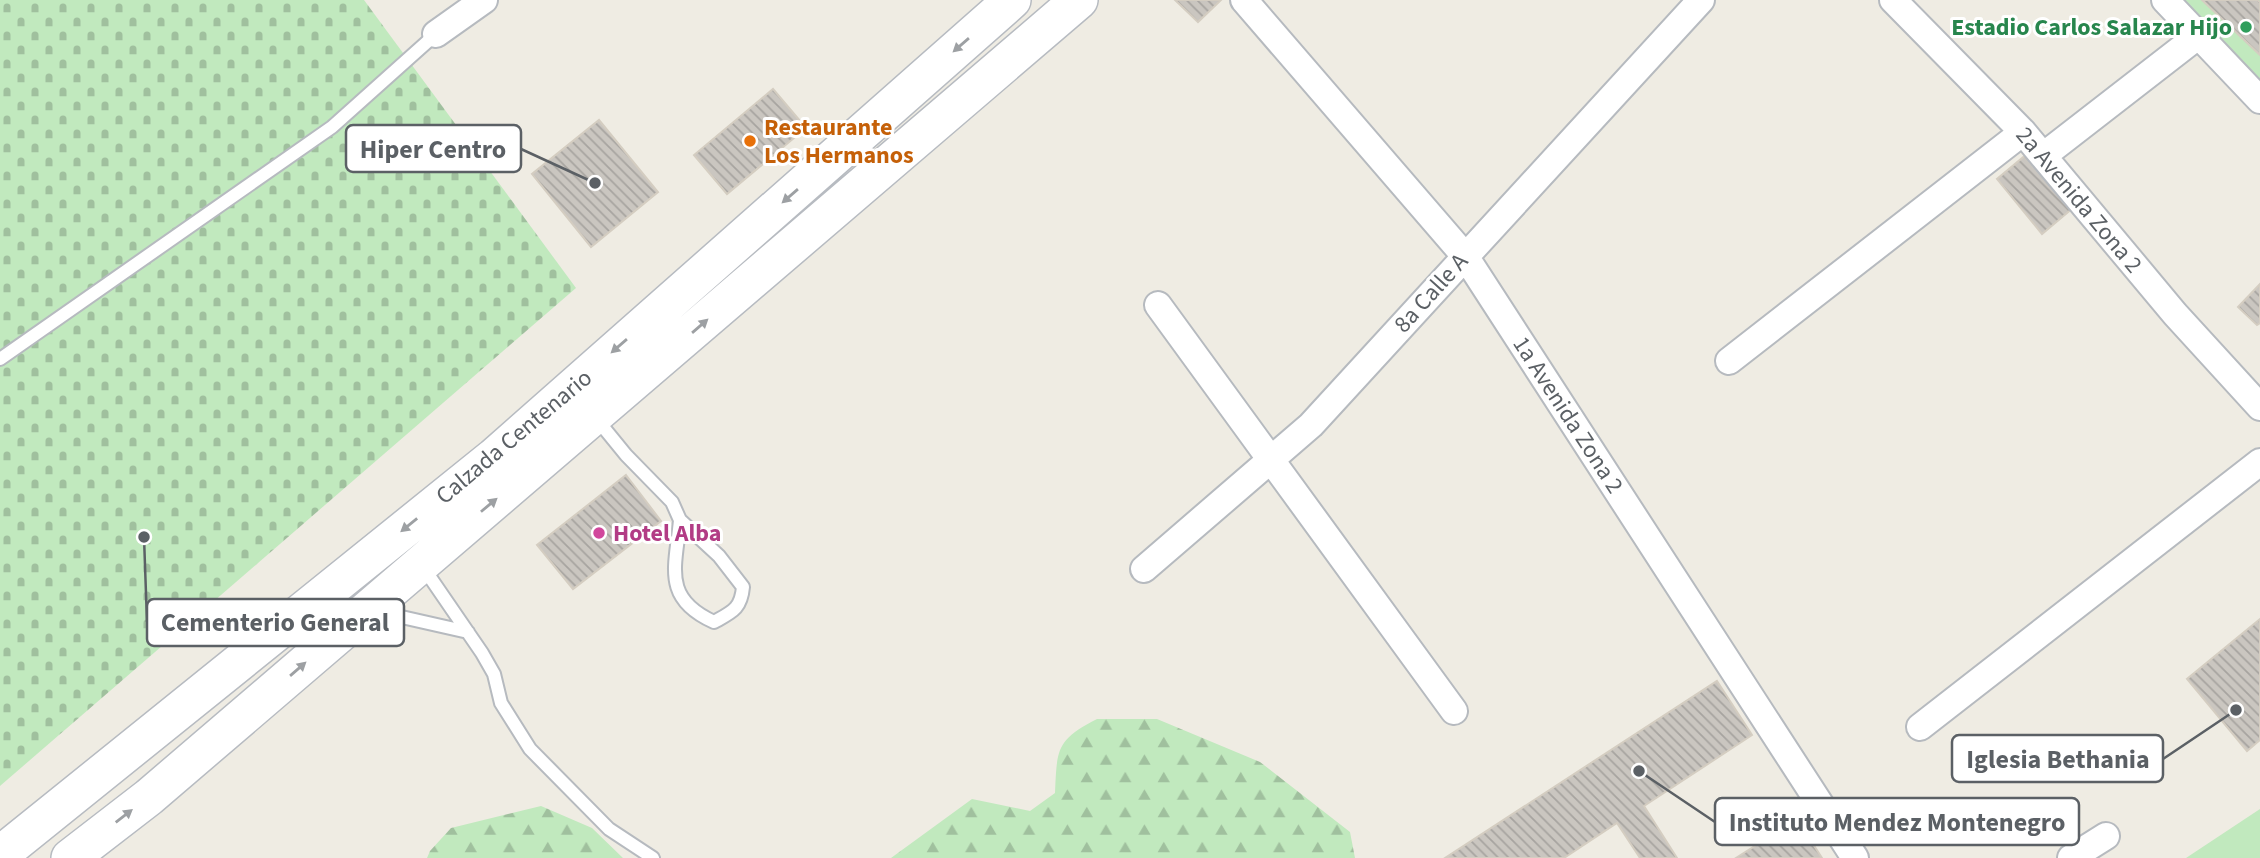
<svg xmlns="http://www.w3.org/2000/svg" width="2260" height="858" viewBox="0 0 2260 858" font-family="'Source Sans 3',sans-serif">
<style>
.forest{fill:url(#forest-firs)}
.cemetery{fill:url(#cemetery-stones)}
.park{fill:#c1e9be}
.building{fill:url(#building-back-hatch);stroke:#d4cdc1;stroke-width:2}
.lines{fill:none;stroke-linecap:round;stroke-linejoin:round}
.service-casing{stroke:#b6babf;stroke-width:16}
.minor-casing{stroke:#b6babf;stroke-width:30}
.secondary-casing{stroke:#b7bbc1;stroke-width:40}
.service{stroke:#fff;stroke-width:12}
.minor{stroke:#fff;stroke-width:26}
.secondary{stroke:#fff;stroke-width:37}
.oneway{fill:#9da0a3}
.leisure-dot{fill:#2e9e5b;stroke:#fff;stroke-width:2.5}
.food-dot{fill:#e8710a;stroke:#fff;stroke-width:2.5}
.hotel-dot{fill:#d1479c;stroke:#fff;stroke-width:2.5}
.labels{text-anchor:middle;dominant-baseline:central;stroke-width:6;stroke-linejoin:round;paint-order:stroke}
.leisure-label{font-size:24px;font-weight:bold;fill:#27864d;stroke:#fff;text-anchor:end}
.food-label{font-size:24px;font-weight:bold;fill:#c56008;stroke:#fff;text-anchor:start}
.street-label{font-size:24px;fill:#5b6065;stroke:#fff}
.hotel-label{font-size:24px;font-weight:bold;fill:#b23c85;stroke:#fff;text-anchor:start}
.leader{fill:none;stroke:#5b6065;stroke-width:2.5}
.callout-dot{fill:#5b6065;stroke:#fff;stroke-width:2.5}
.callout{fill:#fff;stroke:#5b6065;stroke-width:2.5}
.callout-label{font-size:26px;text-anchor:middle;font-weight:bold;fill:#5b6065}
</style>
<defs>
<pattern id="forest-firs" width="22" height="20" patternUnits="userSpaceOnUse" patternTransform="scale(1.75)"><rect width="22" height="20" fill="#c1e9be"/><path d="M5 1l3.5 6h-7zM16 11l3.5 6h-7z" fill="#a0c09e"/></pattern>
<pattern id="cemetery-stones" width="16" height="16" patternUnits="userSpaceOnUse" patternTransform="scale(1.75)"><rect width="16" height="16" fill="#c1e9be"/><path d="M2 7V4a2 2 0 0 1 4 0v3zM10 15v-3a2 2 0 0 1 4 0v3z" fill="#a0c09e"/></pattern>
<pattern id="building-back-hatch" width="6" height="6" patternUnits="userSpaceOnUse" patternTransform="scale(1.75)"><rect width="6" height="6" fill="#cac6c0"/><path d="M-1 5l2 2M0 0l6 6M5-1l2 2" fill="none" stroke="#a7a4a0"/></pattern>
</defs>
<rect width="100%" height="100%" fill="#efece3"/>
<!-- forest -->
<path class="forest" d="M1097 719H1157L1260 762 1350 832 1355 858H891L972 799 1030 811 1055 793C1057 749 1056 740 1097 719Z
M541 806 592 828 623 858H427L430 851 451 828Z"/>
<!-- cemetery -->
<path class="cemetery" d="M0 0H364L576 288 0 786Z"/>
<!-- park -->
<path class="park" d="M2181 0H2260V82Z
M2260 809V858H2186Z"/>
<!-- building -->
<path class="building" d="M1175 0H1221L1198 22Z
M2202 0H2257L2260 2V55Z
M773 89 806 128 727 194 694 155Z
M599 120 658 192 591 247 532 174Z
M2033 149 2079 203 2042 234 1997 179Z
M2260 284V323L2257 325 2238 307Z
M626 475 661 521 573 589 537 545Z
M2260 619V740L2247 751 2187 679Z
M1717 681 1752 735 1644 806 1677 858H1640L1617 823 1564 858H1445Z
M1797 819 1822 858H1736Z"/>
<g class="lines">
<!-- service casing -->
<g class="service-casing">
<path id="service" d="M0 359 332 127 436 34
M595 417 626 455 672 502 680 520 719 556 743 587C741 609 732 612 714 622 661 598 676 566 680 520
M423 567 482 653 494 674 501 703 530 749 609 829 653 858
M375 611 468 632"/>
</g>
<!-- minor casing -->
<g class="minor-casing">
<path id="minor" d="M1244 0 1465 256 1855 858
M1893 0 2023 132 2175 314 2260 407
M2165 0 2260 100
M436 34 484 0
M2043 156 2199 35
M1158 305 1454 711
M1729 361 2023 132
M1144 569 1311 425 1701 0
M1920 727 2260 462
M2071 858 2106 836"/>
</g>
<!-- secondary casing -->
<g class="secondary-casing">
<path id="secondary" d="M0 855 494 457 1012 0
M70 858 149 797 1079 0"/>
</g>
<!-- service -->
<use href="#service" class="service"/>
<!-- minor -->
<use href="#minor" class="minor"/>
<!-- secondary -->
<use href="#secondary" class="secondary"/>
</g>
<!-- one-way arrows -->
<defs><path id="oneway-solid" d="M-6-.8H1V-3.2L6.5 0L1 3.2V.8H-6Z" transform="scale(1.75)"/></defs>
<g class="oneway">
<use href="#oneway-solid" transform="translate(961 45) rotate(139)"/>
<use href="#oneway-solid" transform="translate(790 196) rotate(139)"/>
<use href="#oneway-solid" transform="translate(700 326) rotate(-41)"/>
<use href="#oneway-solid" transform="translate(619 346) rotate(139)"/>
<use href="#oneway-solid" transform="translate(489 505) rotate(-40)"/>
<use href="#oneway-solid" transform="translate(409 525) rotate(141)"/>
<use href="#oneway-solid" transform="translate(298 669) rotate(-41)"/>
<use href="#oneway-solid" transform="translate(124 816) rotate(-38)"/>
</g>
<!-- markers -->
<circle class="leisure-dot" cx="2246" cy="27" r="7"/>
<circle class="food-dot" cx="750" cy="141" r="7"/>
<circle class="hotel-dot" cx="599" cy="533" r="7"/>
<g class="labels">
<!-- leisure labels -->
<g class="leisure-label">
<text x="2232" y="27">Estadio Carlos Salazar Hijo</text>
</g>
<!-- food labels -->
<g class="food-label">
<text x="764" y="127">Restaurante<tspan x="764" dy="28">Los Hermanos</tspan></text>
</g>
<!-- street labels -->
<g class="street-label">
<text transform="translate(2079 200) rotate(50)">2a Avenida Zona 2</text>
<text transform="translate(1431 293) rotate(-48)">8a Calle A</text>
<text transform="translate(1568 415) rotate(57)">1a Avenida Zona 2</text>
<text transform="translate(514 437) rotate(-40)">Calzada Centenario</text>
</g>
<!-- hotel labels -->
<g class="hotel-label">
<text x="613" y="533">Hotel Alba</text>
</g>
</g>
<!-- callouts -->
<path class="leader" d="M595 183L521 149M144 537L147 622M2236 710L2163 759M1639 771L1715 822"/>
<g class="callout-dot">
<circle cx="595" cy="183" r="7"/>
<circle cx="144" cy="537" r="7"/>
<circle cx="2236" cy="710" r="7"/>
<circle cx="1639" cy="771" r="7"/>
</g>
<g class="callout">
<rect x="346" y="125" width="175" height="47" rx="7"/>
<rect x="147" y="599" width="257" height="47" rx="7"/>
<rect x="1952" y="735" width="211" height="47" rx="7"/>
<rect x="1715" y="798" width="364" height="47" rx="7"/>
</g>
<g class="callout-label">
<text x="433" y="158">Hiper Centro</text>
<text x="275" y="631">Cementerio General</text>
<text x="2058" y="768">Iglesia Bethania</text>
<text x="1897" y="831">Instituto Mendez Montenegro</text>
</g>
</svg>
